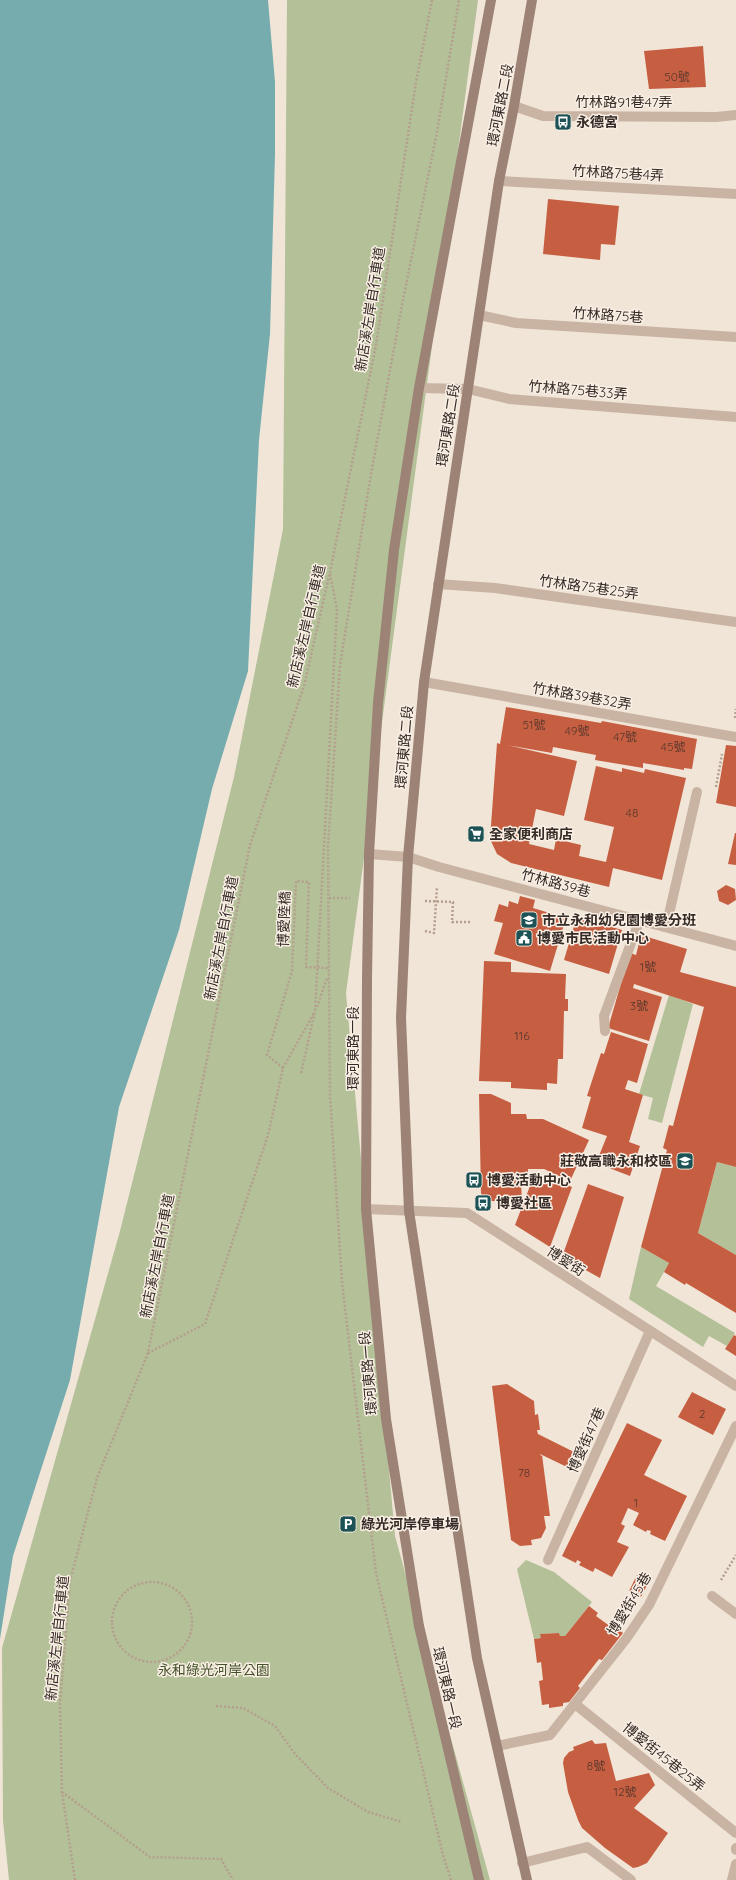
<svg xmlns="http://www.w3.org/2000/svg" width="736" height="1880" viewBox="0 0 736 1880" font-family="Quicksand,'Noto Sans TC',sans-serif">
<style>
.green{fill:#b3c098}
.water{fill:#77acae}
.building{fill:#c65f41}
.lines{fill:none;stroke-linecap:round;stroke-linejoin:round}
.path{stroke:#b49e8e;stroke-width:2.5;stroke-dasharray:2 2;stroke-linecap:butt}
.lane{stroke:#c9b4a4;stroke-width:10}
.street{stroke:#c9b4a4;stroke-width:10}
.secondary{stroke:#9c8376;stroke-width:10}
.labels{text-anchor:middle;dominant-baseline:central;stroke-width:3;stroke-linejoin:round;paint-order:stroke}
.number-label{font-size:12px;fill:#58372d}
.street-label{font-size:14px;fill:#342a26;stroke:#f9efe4}
.poi-label{font-size:14px;font-weight:bold;fill:#342a26;stroke:#f9efe4;text-anchor:start}
.park-label{font-size:14px;fill:#44522a;stroke:#f9efe4}
</style>
<rect width="100%" height="100%" fill="#f1e5d8"/>
<!-- green -->
<path class="green" d="M287 0H478L346 993 395 1536 490 1880H9L3 1820 2 1648 120 1231 234 777 283 529Z
M669 995 693 1004 662 1123 648 1119 653 1098 639 1094Z
M717 1162 736 1167V1255L698 1233Z
M641 1247 669 1263 656 1286 735 1333 727 1346 709 1336 703 1347 629 1299Z
M526 1560 554 1572 592 1602 565 1636H560L559 1633 541 1634V1638L534 1639 517 1569Z"/>
<!-- water -->
<path class="water" d="M0 0H268L275 82V154L270 334 259 440 248 671 212 789 179 930 119 1107 70 1380 13 1556 0 1639Z"/>
<!-- building -->
<path class="building" d="M703 46 706 87 649 89 644 51Z
M548 199 619 206 615 245 601 244 600 260 543 254Z
M506 707 601 723 602 721 697 739 692 769 684 768V770L643 763V768L595 760 596 755 553 747 552 753 507 745 577 761 564 816 536 809 529 844 554 850 556 839 581 845 579 856 606 862 614 827 584 820 596 766 622 772V768L644 773 645 769 686 778 662 880 613 868 609 887 511 863 497 854 490 839 497 743 500 744Z
M726 745 736 746V807L716 803Z
M735 833H736V865L728 864Z
M726 885 735 889 736 900 728 905 719 901 717 891Z
M520 896 535 900 533 908 566 918 550 971 494 954 503 923 494 921 499 904 508 907 509 901 518 904Z
M577 916 622 930 609 974 564 960Z
M641 935 687 949 680 972 736 987V1167L717 1162 698 1233 736 1255V1313L686 1283 685 1285 664 1272 669 1263 641 1247 667 1150 663 1148 669 1125 673 1126 704 1007 634 984 633 988 662 997 649 1041 608 1028 630 953 636 955Z
M484 961 511 962V972L566 974 565 999H568V1011H564L563 1059H558L557 1084 547 1083V1090L511 1088V1082L479 1081Z
M611 1032 648 1044 637 1083 628 1080 625 1089 643 1095 629 1142 640 1146 630 1176 596 1163 607 1136 582 1128 591 1097 587 1096 601 1053 604 1054Z
M479 1094H491L511 1103V1114H526L527 1119H543L589 1140 570 1181 544 1169H528V1183H521L522 1201H484L481 1193Z
M535 1173 572 1187 550 1247 515 1225Z
M588 1184 624 1197 600 1278 562 1257Z
M734 1335 736 1336V1356L725 1349Z
M507 1384 534 1401 535 1415 538 1414 540 1430H537L538 1434 574 1452 567 1467 540 1454 541 1456 542 1455 550 1516H544L546 1528 541 1538 531 1540 532 1545 520 1546 511 1540 492 1386Z
M692 1392 726 1409 713 1435 678 1417Z
M627 1423 662 1440 644 1475 687 1496 665 1541 650 1534 651 1531 647 1530 646 1532 633 1525 639 1513 628 1508 621 1524 625 1526 617 1542 629 1547 612 1577 595 1568 593 1572 579 1565 581 1562 577 1560 576 1563 562 1556Z
M637 1575 649 1581 641 1597 629 1591Z
M589 1606 598 1613 596 1616 611 1627 613 1625 623 1633 602 1660 599 1659 578 1686 580 1688 569 1702 563 1703V1706L549 1708V1704L542 1705 539 1681 543 1680 541 1662 537 1663 534 1639 541 1638 540 1634 559 1633 560 1636H565Z
M592 1740 595 1744 606 1743 616 1781 649 1773 655 1785 634 1808 668 1833 647 1863 638 1867 633 1868 605 1848 582 1828 578 1820 568 1792 563 1763 564 1758 569 1752 574 1750 573 1747Z"/>
<g class="lines">
<!-- path -->
<path class="path" d="M735 718 736 709
M716 787 722 754
M329 898H350
M425 901 453 902 452 922H472
M425 931 434 933 437 887
M317 1007 327 978
M283 1068 267 1055 292 971 296 881 309 882 306 967 328 968
M301 1073 315 1011 337 609 330 574
M148 1353 205 1324 268 1135 283 1068 314 1013
M721 1580 736 1555
M112 1622a40 40 0 1 1 80 0a40 40 0 1 1-80 0Z
M216 1706 243 1708 275 1726 295 1754 328 1788 368 1812 402 1822
M62 1792 150 1857 221 1859 233 1880
M75 1880 62 1792 60 1703 70 1581 97 1478 148 1353 250 845 304 686 330 572 376 345 416 82 432 0
M451 1880 443 1855 376 1573 342 1282 330 1096 328 847 340 665 371 474 402 305 437 132 459 0"/>
<!-- lane -->
<path class="lane" d="M514 106 543 116 716 117 736 115
M499 181 736 194
M479 315 516 323 736 337
M419 388 468 389 509 399 736 417
M438 584 495 588 736 622
M424 682 736 737
M666 927 697 792
M605 1031 604 1016 640 919
M548 1560 650 1331
M712 1596 736 1614
M575 1704 736 1833
M497 1746 550 1735 626 1639 649 1605 736 1426
M736 1848V1850
M522 1863 587 1847 631 1880
M732 1880 736 1864"/>
<!-- street -->
<path class="street" d="M369 854 408 857 439 867 736 946
M366 1209 467 1213 736 1386"/>
<!-- secondary -->
<path class="secondary" d="M479 1880 419 1626 386 1419 366 1209 367 979 369 854 378 703 394 550 419 388 491 0
M527 1880 477 1658 409 1211 401 1018 408 857 424 682 499 181 514 106 532 0"/>
</g>
<!-- icons -->
<defs>
<g id="bus-square" transform="scale(0.9)"><rect x="-9" y="-9" width="18" height="18" rx="4" fill="#1c5255" stroke="#f9efe4"/><path d="M-5-6H5V4H4V6H2V4H-2V6H-4V4H-5ZM-3.5-4V0h7V-4ZM-3.5 1.2v1.5H-2V1.2ZM2 1.2v1.5H3.5V1.2Z" fill="#fff"/></g>
<g id="supermarket-square" transform="scale(0.9)"><rect x="-9" y="-9" width="18" height="18" rx="4" fill="#1c5255" stroke="#f9efe4"/><path d="M-6-5.5h2.5l.6 2H6L4.5 2H-2.5L-4.4-4H-6ZM-1.5 3.2a1.3 1.3 0 1 0 .1 0ZM3 3.2a1.3 1.3 0 1 0 .1 0Z" fill="#fff"/></g>
<g id="school-square" transform="scale(0.9)"><rect x="-9" y="-9" width="18" height="18" rx="4" fill="#1c5255" stroke="#f9efe4"/><path d="M0-5L7-2L0 1L-7-2ZM-4 1L0 2.5L4 1V4Q0 6-4 4Z" fill="#fff"/></g>
<g id="civic-square" transform="scale(0.9)"><rect x="-9" y="-9" width="18" height="18" rx="4" fill="#1c5255" stroke="#f9efe4"/><path d="M-.6-6.5H3V-4.5H.6V-3L4-1V1h2V6H-6V1h2V-1L-.6-3ZM-1.2 2.5V6h2.4V2.5Z" fill="#fff"/></g>
<g id="parking-square" transform="scale(0.9)"><rect x="-9" y="-9" width="18" height="18" rx="4" fill="#1c5255" stroke="#f9efe4"/><path d="M-3.5-5.5H1a3.5 3.5 0 0 1 0 7H-1V5.5H-3.5ZM-1-3.4V-.6H.8a1.4 1.4 0 0 0 0-2.8Z" fill="#fff"/></g>
</defs>
<g fill-rule="evenodd">
<use href="#bus-square" x="563" y="122"/>
<use href="#supermarket-square" x="476" y="834"/>
<use href="#school-square" x="529" y="920"/>
<use href="#civic-square" x="524" y="938"/>
<use href="#school-square" x="685" y="1161"/>
<use href="#bus-square" x="474" y="1180"/>
<use href="#bus-square" x="483" y="1203"/>
<use href="#parking-square" x="348" y="1524"/>
</g>
<g class="labels">
<!-- number labels -->
<g class="number-label">
<text x="677" y="76">50號</text>
<text x="534" y="724">51號</text>
<text x="577" y="730">49號</text>
<text x="625" y="736">47號</text>
<text x="673" y="746">45號</text>
<text x="632" y="812">48</text>
<text x="648" y="966">1號</text>
<text x="639" y="1005">3號</text>
<text x="522" y="1035">116</text>
<text x="702" y="1413">2</text>
<text x="524" y="1472">78</text>
<text x="636" y="1502">1</text>
<text x="596" y="1765">8號</text>
<text x="625" y="1791">12號</text>
</g>
<!-- street labels -->
<g class="street-label">
<text x="624" y="102">竹林路91巷47弄</text>
<text transform="translate(500 105) rotate(-79)">環河東路二段</text>
<text transform="translate(618 173) rotate(3)">竹林路75巷4弄</text>
<text transform="translate(370 309) rotate(-81)">新店溪左岸自行車道</text>
<text transform="translate(608 315) rotate(4)">竹林路75巷</text>
<text transform="translate(578 390) rotate(5)">竹林路75巷33弄</text>
<text transform="translate(448 425) rotate(-81)">環河東路二段</text>
<text transform="translate(589 587) rotate(8)">竹林路75巷25弄</text>
<text transform="translate(306 626) rotate(-77)">新店溪左岸自行車道</text>
<text transform="translate(582 696) rotate(10)">竹林路39巷32弄</text>
<text transform="translate(404 747) rotate(-85)">環河東路二段</text>
<text transform="translate(556 883) rotate(15)">竹林路39巷</text>
<text transform="translate(284 919) rotate(-88)">博愛陸橋</text>
<text transform="translate(221 938) rotate(-79)">新店溪左岸自行車道</text>
<text transform="translate(353 1048) rotate(-90)">環河東路一段</text>
<text transform="translate(157 1256) rotate(-79)">新店溪左岸自行車道</text>
<text transform="translate(566 1261) rotate(33)">博愛街</text>
<text transform="translate(368 1373) rotate(-95)">環河東路一段</text>
<text transform="translate(586 1440) rotate(-66)">博愛街47巷</text>
<text transform="translate(629 1604) rotate(-59)">博愛街45巷</text>
<text transform="translate(57 1638) rotate(-84)">新店溪左岸自行車道</text>
<text transform="translate(447 1688) rotate(77)">環河東路一段</text>
<text transform="translate(664 1757) rotate(39)">博愛街45巷25弄</text>
</g>
<!-- poi labels -->
<g class="poi-label">
<text x="576" y="122">永德宮</text>
<text x="489" y="834">全家便利商店</text>
<text x="542" y="920">市立永和幼兒園博愛分班</text>
<text x="537" y="938">博愛市民活動中心</text>
<text x="672" y="1161" text-anchor="end">莊敬高職永和校區</text>
<text x="487" y="1180">博愛活動中心</text>
<text x="496" y="1203">博愛社區</text>
<text x="361" y="1524">綠光河岸停車場</text>
</g>
<!-- park labels -->
<g class="park-label">
<text x="214" y="1670">永和綠光河岸公園</text>
</g>
</g>
</svg>
